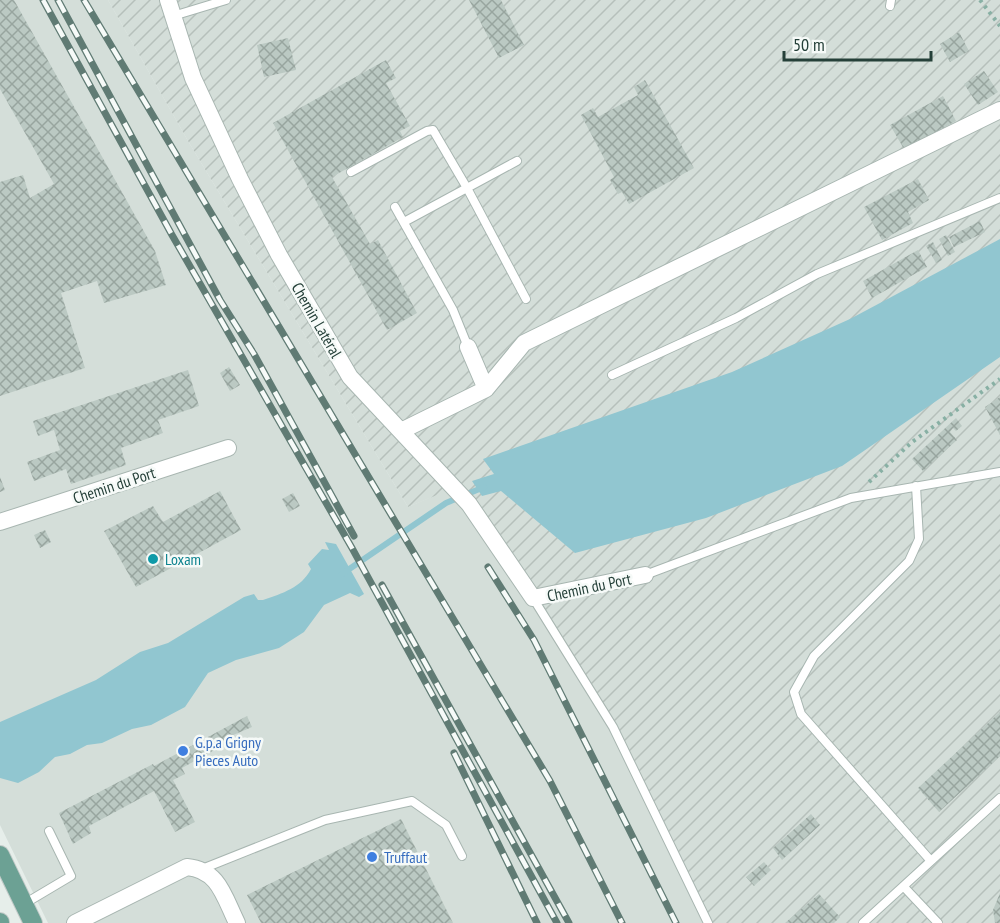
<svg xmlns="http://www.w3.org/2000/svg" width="1000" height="923" viewBox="0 0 1000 923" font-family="'PT Sans Narrow',sans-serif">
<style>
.built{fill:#d4ded9}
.industrial{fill:url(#industrial-furrows)}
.water{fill:#91c6d0}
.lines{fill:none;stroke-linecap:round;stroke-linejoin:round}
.stream{stroke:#91c6d0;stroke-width:6}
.building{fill:url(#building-cross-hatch)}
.lane-casing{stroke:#a8b6b1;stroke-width:10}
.street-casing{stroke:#a8b6b1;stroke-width:18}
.primary-casing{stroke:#c2cac8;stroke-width:20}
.path{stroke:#88b0a4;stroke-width:4;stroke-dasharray:3 4.5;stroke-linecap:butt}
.lane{stroke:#fff;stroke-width:8}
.street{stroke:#fff;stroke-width:16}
.primary{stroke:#6ca194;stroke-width:18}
.rail-casing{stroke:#607b74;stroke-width:7}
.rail{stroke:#f6faf8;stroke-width:4.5;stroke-dasharray:14;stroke-linecap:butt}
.culture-dot{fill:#0f9aa8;stroke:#f6faf8;stroke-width:2}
.shop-dot{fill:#3f7fe0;stroke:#f6faf8;stroke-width:2}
.labels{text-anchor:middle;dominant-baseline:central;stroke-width:5;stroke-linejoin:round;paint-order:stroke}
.street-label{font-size:16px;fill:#254039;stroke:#f6faf8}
.culture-label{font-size:16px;fill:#0d838f;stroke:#f6faf8;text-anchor:start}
.shop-label{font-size:16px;fill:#366cbe;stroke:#f6faf8;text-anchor:start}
</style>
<defs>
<pattern id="industrial-furrows" width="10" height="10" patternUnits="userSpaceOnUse" patternTransform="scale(1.5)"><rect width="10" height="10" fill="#d4ded9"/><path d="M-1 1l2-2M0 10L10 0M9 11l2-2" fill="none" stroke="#b6c0bb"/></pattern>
<pattern id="building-cross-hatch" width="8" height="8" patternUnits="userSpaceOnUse" patternTransform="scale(1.5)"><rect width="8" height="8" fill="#bbc9c3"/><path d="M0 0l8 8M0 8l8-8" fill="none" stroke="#98a59f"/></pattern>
</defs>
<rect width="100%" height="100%" fill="#e6eeea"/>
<!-- built -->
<path class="built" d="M0 0H108L188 141 408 507 454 487 533 598 613 727 708 923H48L0 825Z"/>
<!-- industrial -->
<path class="industrial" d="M108 0H1000V923H708L613 727 533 598 454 488 408 507 188 141Z"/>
<!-- water -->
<path class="water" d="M1000 239V357L842 466 706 518 575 553 501 491 482 496 472 481 494 474 483 459 732 372 850 319Z
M325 542 336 544 364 594 359 597 350 593 324 605 304 632 279 648 236 660 208 673 185 707 151 725 132 729 102 743 87 745 70 754 55 757 39 772 18 783 0 778V722L96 680 140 652 168 643 244 597 254 594 258 600H263C283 593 301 588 311 569L308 564 322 549 329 550Z"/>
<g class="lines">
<!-- stream -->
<path class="stream" d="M342 574 446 503 484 487"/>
</g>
<!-- building -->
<path class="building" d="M0 0H14L155 251 166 285 104 303 97 281 61 293 85 368 0 396V182L23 175 30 198 54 184 0 89Z
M469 0H501L524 45 499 58Z
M959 32 969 51 950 62 940 44Z
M288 38 296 70 264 77 257 45Z
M386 60 396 78 386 83 410 126 400 131 403 137 332 177 370 244 378 240 417 313 387 330 273 123Z
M984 71 998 92 978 105 964 84Z
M645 80 694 168 629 204 622 192 618 194 610 180 614 177 581 115 593 108 598 117 638 95 634 87Z
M943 96 956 121 904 149 890 125Z
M918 179 929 200 908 212 913 223 882 240 864 207Z
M980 221 985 232 954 247 949 237Z
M946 235 955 252 948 256 939 239Z
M933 242 942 260 936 263 926 246Z
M918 250 927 267 872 298 863 281Z
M229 367 240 385 230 391 220 373Z
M188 370 199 406 158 420 163 433 121 448 126 465 71 484 66 469 34 481 27 462 60 450 54 430 38 436 33 421Z
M1000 397V435L985 407Z
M956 418 962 426 956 431 953 428 950 432 957 440 923 471 912 459Z
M0 477 5 490 0 492Z
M220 491 241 530 136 587 104 531 153 506 163 522Z
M293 493 300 506 289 512 282 499Z
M45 530 51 542 40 548 34 535Z
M1000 712V756L939 812 918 788Z
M247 716 252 727 224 739 227 743 182 768 185 774 173 780 195 822 175 832 154 791 89 826 91 833 73 844 59 813 153 764 154 766Z
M811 814 820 825 782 860 773 848Z
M401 819 453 923H261L247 895Z
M764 862 771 870 754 886 746 877Z
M1000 893V923H995L993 910Z
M819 894 840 917 834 923H785Z"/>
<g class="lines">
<!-- lane casing -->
<g class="lane-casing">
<path id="lane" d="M890 6 891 0
M173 16 226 0
M351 172 427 131 433 130 467 188 526 299
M395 207 453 310 468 347
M404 222 517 161
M612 375 736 318 817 274 1000 198
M916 486 919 539 909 561 814 656 794 692 801 714 931 861
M645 575 851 498 1000 472
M533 598 613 727 708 923
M202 869 325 820 412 801 446 825 462 856
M904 887 938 923
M24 904 71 876 49 831
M863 923 1000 798"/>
</g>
<!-- street casing -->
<g class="street-casing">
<path id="street" d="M168 0 193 78 240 179 279 255 350 377 469 504 533 598 645 575
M468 347 486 389
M401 431 486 389 524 343 1000 110
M0 522 228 448
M75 923 187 867C219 870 224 897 237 923"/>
</g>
<!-- primary casing -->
<g class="primary-casing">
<path id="primary" d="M0 855 33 923
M0 922V923"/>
</g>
<!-- path -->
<path class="path" d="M980 0 1000 26
M869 482 912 442 1000 379"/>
<!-- lane -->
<use href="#lane" class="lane"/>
<!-- street -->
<use href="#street" class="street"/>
<!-- primary -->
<use href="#primary" class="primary"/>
<!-- rail casing -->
<g class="rail-casing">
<path id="rail" d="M43 0 172 235 352 548 557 923
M58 0 220 300 254 354 354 536
M84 0 550 781 622 923
M488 567 534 640 676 923
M382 585 569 923
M454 753 537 923"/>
</g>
<!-- rail -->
<use href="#rail" class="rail"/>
</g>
<!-- markers -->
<circle class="culture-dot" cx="153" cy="559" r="6"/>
<g class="shop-dot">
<circle cx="183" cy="751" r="6"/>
<circle cx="372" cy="857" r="6"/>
</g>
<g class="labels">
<!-- street labels -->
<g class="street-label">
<text transform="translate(317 320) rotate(60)">Chemin Latéral</text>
<text transform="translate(114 485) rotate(-18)">Chemin du Port</text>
<text transform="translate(589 587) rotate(-12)">Chemin du Port</text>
</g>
<!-- culture labels -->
<g class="culture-label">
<text x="165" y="559">Loxam</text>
</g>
<!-- shop labels -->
<g class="shop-label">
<text x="195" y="742">G.p.a Grigny<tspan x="195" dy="18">Pieces Auto</tspan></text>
<text x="384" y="857">Truffaut</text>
</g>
</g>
<!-- scale -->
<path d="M784 51v9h147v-9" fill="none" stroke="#254039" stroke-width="3"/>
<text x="793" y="51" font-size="18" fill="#254039" stroke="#f6faf8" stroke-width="4.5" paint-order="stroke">50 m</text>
</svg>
